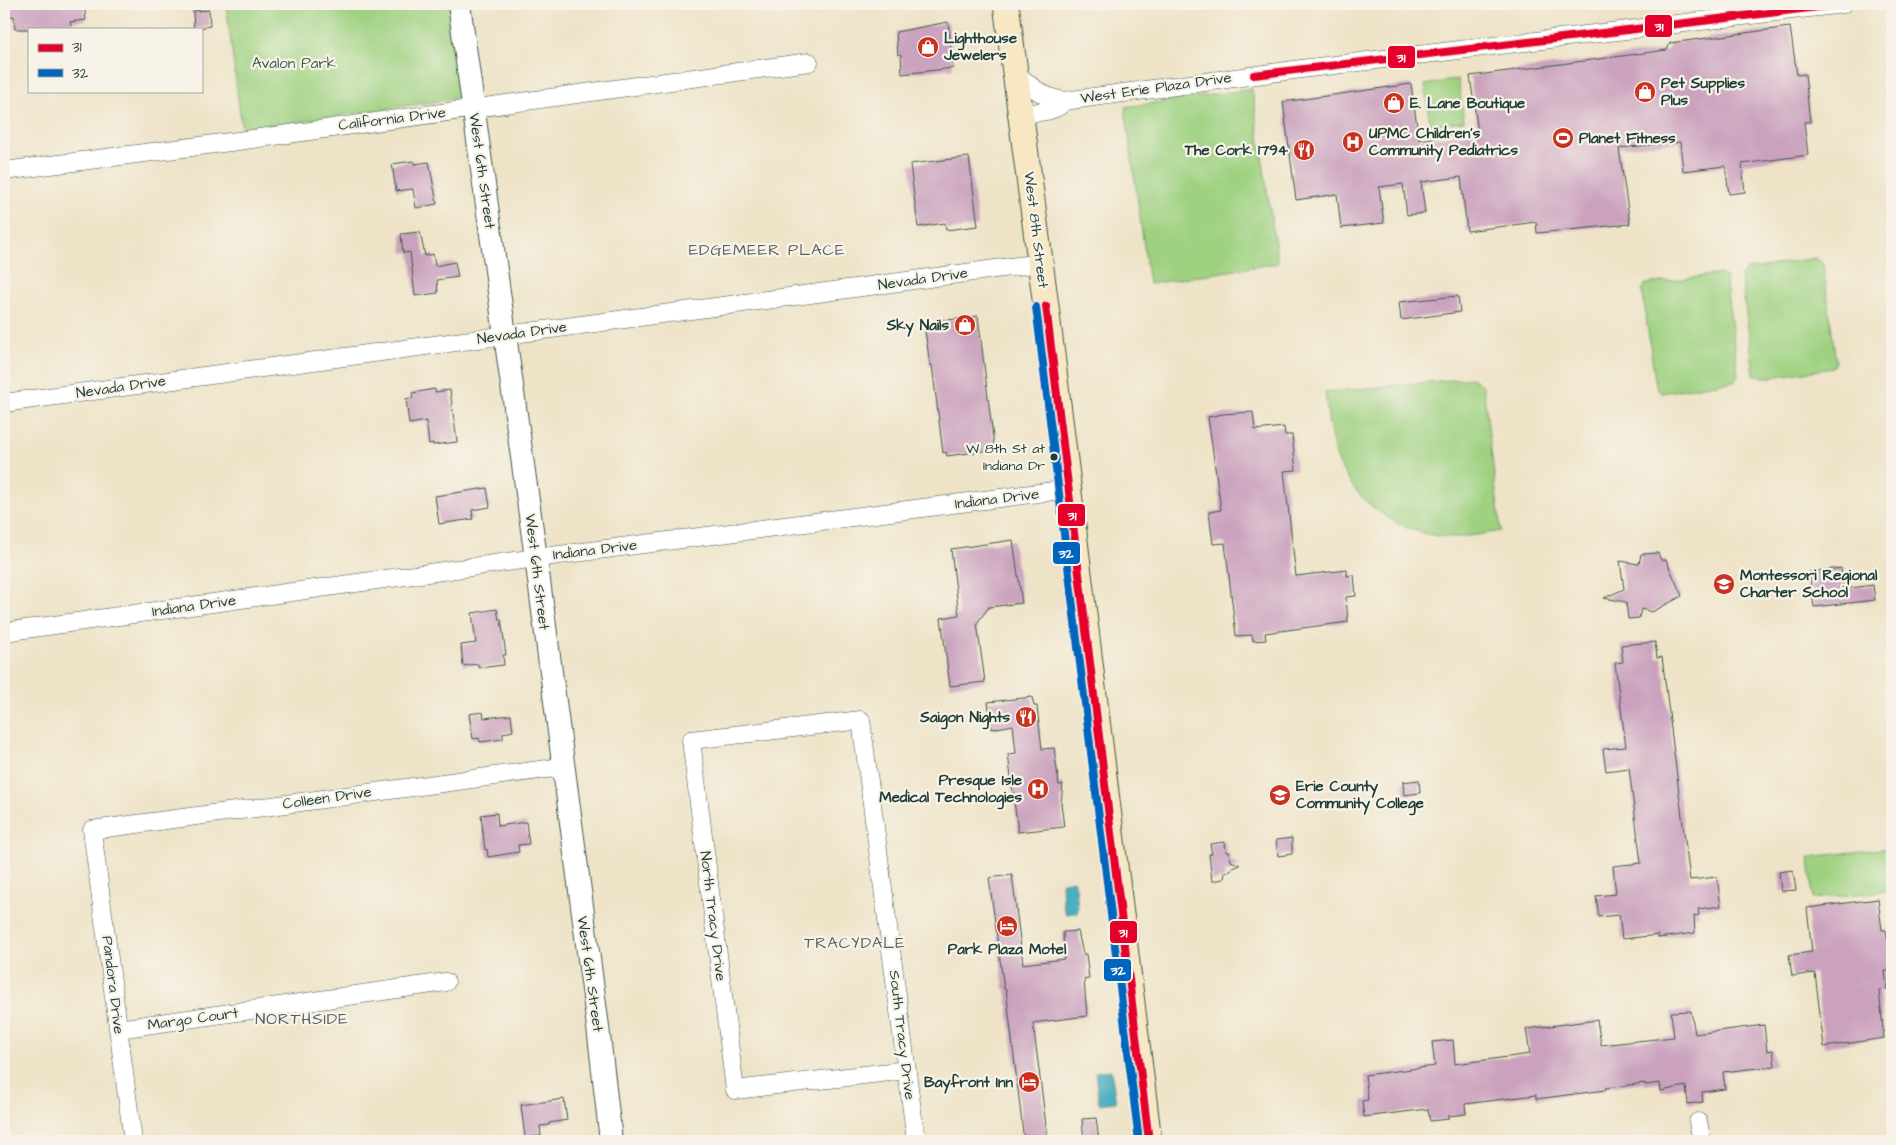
<svg xmlns="http://www.w3.org/2000/svg" width="1896" height="1145" viewBox="0 0 1896 1145" font-family="'Architects Daughter',sans-serif">
<style>
.green{fill:#9fd181;stroke:#5f875a}
.water{fill:#3ba9bb;stroke:#2d7378}
.building{fill:#caa2be}
.lines{fill:none;stroke-linecap:round;stroke-linejoin:round}
.minor-casing{stroke:#3e564a;stroke-width:19}
.tertiary-casing{stroke:#3e564a;stroke-width:24}
.secondary-casing{stroke:#3e564a;stroke-width:27}
.minor{stroke:#fff;stroke-width:18}
.tertiary{stroke:#fff;stroke-width:22}
.secondary{stroke:#f7e8c3;stroke-width:25}
.bus-1-casing{stroke:#f7f3e8;stroke-width:11}
.bus-2-casing{stroke:#f7f3e8;stroke-width:11}
.bus-1{stroke:#e4002b;stroke-width:8}
.bus-2{stroke:#0065bd;stroke-width:8}
.bus-dot{fill:#1f3d34;stroke:#f7f3e8;stroke-width:2}
.labels{text-anchor:middle;dominant-baseline:central;stroke-width:4.5;stroke-linejoin:round;paint-order:stroke}
.bus-label{font-size:14px;fill:#1f3d34;stroke:#f7f3e8;text-anchor:end}
.poi-label{font-size:15px;font-weight:bold;fill:#1f3d34;stroke:#f7f3e8;text-anchor:start}
.park-label{font-size:15px;fill:#395b43;stroke:#f7f3e8}
.street-label{font-size:15px;fill:#1f3d34;stroke:#f7f3e8}
.neighbourhood-label{font-size:16px;letter-spacing:1px;fill:#5b6064;stroke:#f7f3e8}
.line-badge{stroke:#f7f3e8;stroke-width:2}
.badge-label{font-size:14px;text-anchor:middle;font-weight:bold;fill:#fff}
</style>
<rect width="100%" height="100%" fill="#f7f3e8"/>
<filter id="ink" filterUnits="userSpaceOnUse"><feTurbulence type="fractalNoise" baseFrequency=".02" numOctaves="2"/><feDisplacementMap in="SourceGraphic" scale="10" xChannelSelector="R" yChannelSelector="G"/><feConvolveMatrix kernelMatrix="1 2 1 2 8 2 1 2 1" color-interpolation-filters="sRGB"/></filter>
<filter id="wash" filterUnits="userSpaceOnUse"><feTurbulence type="fractalNoise" baseFrequency=".0096" numOctaves="4" result="noise"/><feDisplacementMap in="SourceGraphic" scale="20" xChannelSelector="R" yChannelSelector="G"/><feGaussianBlur stdDeviation="1.12" result="paint"/><feColorMatrix in="noise" values="0 0 0 0 0 0 0 0 0 0 0 0 0 0 0 0 0 1.4 0 .05"/><feComposite in="paint" operator="in"/></filter>
<g filter="url(#wash)">
<rect width="100%" height="100%" fill="#eee3c7"/>
<!-- green -->
<path class="green" d="M226 4H451L461 89 460 94 453 99 242 130Z
M1458 79 1464 121 1430 125 1425 85Z
M1252 89 1278 263 1149 284 1125 107Z
M1815 258 1823 263 1836 363 1833 368 1763 378 1754 374 1741 276 1746 270Z
M1719 274 1725 277 1738 375 1734 381 1661 393 1656 387 1642 289 1646 284Z
M1472 378 1483 386 1501 531C1487 533 1473 536 1459 537 1410 539 1359 509 1339 463 1330 441 1328 416 1325 392Z
M1889 848 1892 890 1813 899 1809 857Z"/>
<!-- water -->
<path class="water" d="M1073 880 1076 887 1078 911 1077 913 1066 914 1063 906 1062 882Z
M1111 1070 1116 1102 1099 1104 1095 1072Z"/>
<g id="blocks">
<!-- building -->
<path class="building" d="M5 4H84L86 20 70 22 72 29H15L14 16 7 17Z
M209 10 210 26 194 29 193 11Z
M948 22 953 68 902 74 901 54 898 55 896 32Z
M1790 27 1797 75 1805 74 1810 122H1804L1808 155 1742 164 1745 192 1729 194 1725 166 1683 171 1680 142 1619 148 1630 224 1537 233 1536 222 1467 231 1461 177 1421 182 1425 213 1407 215 1403 184 1379 187 1384 223 1341 228 1337 194 1296 200 1283 102 1411 84 1419 140 1440 137 1478 132 1470 76 1667 50 1670 43Z
M969 157 978 226 946 230 945 223 918 227 910 164Z
M414 161V164L429 162 437 204 416 208 413 189 396 191 392 164Z
M420 232 425 256 433 254 435 266 455 262 458 277 437 280 438 293 415 296 410 252 403 253 401 234Z
M1458 296 1460 312 1401 320 1399 302Z
M978 316 994 446H991L992 450 947 456 946 452 943 453 932 365H930L924 323Z
M435 389V392L450 390 457 442 433 445V443L429 444 426 421 409 424 406 399 413 398 412 393Z
M1253 412 1255 430 1284 427 1285 435H1292L1296 470 1284 471 1296 576 1347 570V576L1354 575 1356 596 1346 597 1348 622 1265 633 1266 640 1253 641 1252 635 1236 636 1225 543 1213 544 1209 512 1221 510 1208 417 1223 414Z
M487 488 490 507 472 510 473 519 439 524 435 496Z
M1013 540 1022 603 989 607 977 623 985 682 950 686 941 618 959 615 951 549Z
M1658 553 1661 560H1666L1682 596 1652 612 1641 609 1639 618 1628 619 1626 602 1604 598 1624 589 1620 561 1639 564 1641 554Z
M1841 568 1843 589 1873 585 1875 600 1814 607 1809 572Z
M497 609 499 619H501L506 655H503L504 665 479 668 478 664 463 666 461 645 476 643 472 613Z
M1655 642 1657 658 1662 657 1690 880 1717 877 1721 906 1698 909 1699 915 1694 916 1695 933 1658 938V935L1622 939 1619 915 1599 917 1596 896 1616 894 1613 866 1641 863 1629 768 1606 771 1603 749 1626 747 1615 663 1623 662 1621 645Z
M1032 697 1034 706H1037L1042 749 1054 748 1059 785 1063 784 1061 803 1064 827 1018 832 1008 754 1016 753 1013 725 992 729 988 702Z
M483 712 484 718 511 715 513 731 503 733V739L480 742 479 738 473 739 469 714Z
M1419 780 1420 793 1404 795 1403 782Z
M497 813 498 826 526 822 529 844 518 845 519 852 488 857 487 849 485 850 481 815Z
M1292 838V854L1278 856 1276 840Z
M1225 842 1226 852H1229L1231 861 1240 865 1231 869V871L1225 872 1224 879 1212 881 1209 854H1212L1210 844Z
M1793 870 1796 890 1781 891 1779 872Z
M1012 875 1023 964 1064 959 1063 932 1078 931 1083 954H1086L1089 979 1084 980 1087 1016 1033 1023 1048 1141H1024L1006 989H1004L989 878Z
M1878 899 1882 930H1886L1887 939 1892 938V971H1885L1887 989 1879 990 1884 1038 1824 1047 1815 973 1792 976 1789 955 1812 952 1807 908Z
M1691 1011 1695 1034 1764 1025 1767 1051 1773 1050 1775 1066 1723 1072 1725 1089 1702 1092 1703 1102 1688 1104 1686 1086 1661 1091 1660 1083 1645 1085V1083L1605 1088 1606 1090 1536 1099V1095L1465 1104 1466 1114 1448 1116V1119L1430 1121 1428 1109 1364 1117 1362 1101 1368 1100 1365 1075 1435 1066 1432 1042 1453 1040 1455 1064 1530 1054 1526 1029 1597 1020 1601 1045 1674 1037 1671 1012Z
M564 1099 567 1120 549 1123V1125L540 1126 541 1136 525 1138 521 1105Z
M1096 1118 1099 1141H1084L1082 1119Z"/>
</g>
</g>
<g filter="url(#ink)">
<use href="#blocks" fill-opacity="0" stroke="#3e564a" stroke-width="1"/>
<g class="lines">
<!-- minor casing -->
<g class="minor-casing">
<path id="minor" d="M1016 73C1031 87 1044 98 1064 101L1301 69 1843 4
M1021 114C1034 112 1057 113 1064 101
M4 171 238 141 809 62
M4 403 1040 263
M4 632 536 558 1069 489
M118 1029 446 982
M907 1070 735 1090 691 740 861 720 916 1141
M1698 1122 1702 1141
M133 1141 92 830 562 767"/>
</g>
<!-- tertiary casing -->
<g class="tertiary-casing">
<path id="tertiary" d="M459 4 536 558 598 1027 611 1141"/>
</g>
<!-- secondary casing -->
<g class="secondary-casing">
<path id="secondary" d="M1006 4 1046 306 1149 1141"/>
</g>
<!-- minor -->
<use href="#minor" class="minor"/>
<!-- tertiary -->
<use href="#tertiary" class="tertiary"/>
<!-- secondary -->
<use href="#secondary" class="secondary"/>
<!-- bus-1 casing -->
<g class="bus-1-casing">
<path id="bus-1" d="M1254 75 1843 4
M1046 306 1149 1141"/>
</g>
<!-- bus-2 casing -->
<g class="bus-2-casing">
<path id="bus-2" d="M1036 307 1139 1141"/>
</g>
<!-- bus-1 -->
<use href="#bus-1" class="bus-1"/>
<!-- bus-2 -->
<use href="#bus-2" class="bus-2"/>
</g>
</g>
<!-- icons -->
<defs>
<g id="shop-disc" transform="scale(1.125)"><circle r="9.5" fill="#c8321e" stroke="#f7f3e8"/><path d="M-5-2.5h2.3a2.7 3.5 0 0 1 5.4 0H5L5.5 6h-11ZM-1.5-2.5h3a1.5 2.3 0 0 0-3 0Z" fill="#fff"/></g>
<g id="stadium-disc" transform="scale(1.125)"><circle r="9.5" fill="#c8321e" stroke="#f7f3e8"/><path d="M0-5a6.5 5 0 1 0 0 10a6.5 5 0 1 0 0-10ZM-3.5-1.8h7v3.6h-7Z" fill="#fff"/></g>
<g id="hospital-disc" transform="scale(1.125)"><circle r="9.5" fill="#c8321e" stroke="#f7f3e8"/><path d="M-5-5h3v3.5h4V-5h3V5h-3V1.5h-4V5h-3Z" fill="#fff"/></g>
<g id="restaurant-disc" transform="scale(1.125)"><circle r="9.5" fill="#c8321e" stroke="#f7f3e8"/><path d="M-5-6h1v4h1v-4h1v4h1v-4h1v5L-1.5 .5V6h-2V.5L-5-1ZM5-6V6H3V1.5H1.5Q1.5-4 5-6Z" fill="#fff"/></g>
<g id="school-disc" transform="scale(1.125)"><circle r="9.5" fill="#c8321e" stroke="#f7f3e8"/><path d="M0-5L7-2L0 1L-7-2ZM-4 1L0 2.5L4 1V4Q0 6-4 4Z" fill="#fff"/></g>
<g id="university-disc" transform="scale(1.125)"><circle r="9.5" fill="#c8321e" stroke="#f7f3e8"/><path d="M0-5L7-2L0 1L-7-2ZM-4 1L0 2.5L4 1V4Q0 6-4 4Z" fill="#fff"/></g>
<g id="hotel-disc" transform="scale(1.125)"><circle r="9.5" fill="#c8321e" stroke="#f7f3e8"/><path d="M-6-4.5h1.5V1H6V5H4.5V3h-9V5H-6ZM-4 0a1.8 1.8 0 1 1 3.6 0ZM.5 0V-2.5h3Q6-2.5 6 0Z" fill="#fff"/></g>
</defs>
<g fill-rule="evenodd">
<use href="#shop-disc" x="928" y="47"/>
<use href="#shop-disc" x="1645" y="92"/>
<use href="#shop-disc" x="1394" y="103"/>
<use href="#stadium-disc" x="1563" y="138"/>
<use href="#hospital-disc" x="1353" y="142"/>
<use href="#restaurant-disc" x="1304" y="150"/>
<use href="#shop-disc" x="965" y="325"/>
<use href="#school-disc" x="1724" y="584"/>
<use href="#restaurant-disc" x="1026" y="717"/>
<use href="#hospital-disc" x="1038" y="789"/>
<use href="#university-disc" x="1280" y="795"/>
<use href="#hotel-disc" x="1007" y="926"/>
<use href="#hotel-disc" x="1029" y="1082"/>
</g>
<!-- markers -->
<circle class="bus-dot" cx="1054" cy="457" r="4.5"/>
<g class="labels">
<!-- bus labels -->
<g class="bus-label">
<text x="1045" y="449">W 8th St at<tspan x="1045" dy="17">Indiana Dr</tspan></text>
</g>
<!-- poi labels -->
<g class="poi-label">
<text x="944" y="38">Lighthouse<tspan x="944" dy="17">Jewelers</tspan></text>
<text x="1661" y="83">Pet Supplies<tspan x="1661" dy="17">Plus</tspan></text>
<text x="1410" y="103">E. Lane Boutique</text>
<text x="1369" y="133">UPMC Children's<tspan x="1369" dy="17">Community Pediatrics</tspan></text>
<text x="1579" y="138">Planet Fitness</text>
<text x="1288" y="150" text-anchor="end">The Cork 1794</text>
<text x="949" y="325" text-anchor="end">Sky Nails</text>
<text x="1740" y="575">Montessori Regional<tspan x="1740" dy="17">Charter School</tspan></text>
<text x="1010" y="717" text-anchor="end">Saigon Nights</text>
<text x="1022" y="780" text-anchor="end">Presque Isle<tspan x="1022" dy="17">Medical Technologies</tspan></text>
<text x="1296" y="786">Erie County<tspan x="1296" dy="17">Community College</tspan></text>
<text x="1007" y="949" text-anchor="middle">Park Plaza Motel</text>
<text x="1013" y="1082" text-anchor="end">Bayfront Inn</text>
</g>
<!-- park labels -->
<g class="park-label">
<text x="294" y="63">Avalon Park</text>
</g>
<!-- street labels -->
<g class="street-label">
<text transform="translate(1156 88) rotate(-8)">West Erie Plaza Drive</text>
<text transform="translate(392 119) rotate(-7)">California Drive</text>
<text transform="translate(482 171) rotate(82)">West 6th Street</text>
<text transform="translate(1036 230) rotate(83)">West 8th Street</text>
<text transform="translate(923 279) rotate(-8)">Nevada Drive</text>
<text transform="translate(522 333) rotate(-8)">Nevada Drive</text>
<text transform="translate(121 387) rotate(-8)">Nevada Drive</text>
<text transform="translate(997 499) rotate(-7)">Indiana Drive</text>
<text transform="translate(595 550) rotate(-7)">Indiana Drive</text>
<text transform="translate(537 572) rotate(83)">West 6th Street</text>
<text transform="translate(194 606) rotate(-8)">Indiana Drive</text>
<text transform="translate(327 798) rotate(-8)">Colleen Drive</text>
<text transform="translate(713 916) rotate(83)">North Tracy Drive</text>
<text transform="translate(590 974) rotate(82)">West 6th Street</text>
<text transform="translate(113 985) rotate(83)">Pandora Drive</text>
<text transform="translate(193 1019) rotate(-8)">Margo Court</text>
<text transform="translate(902 1035) rotate(83)">South Tracy Drive</text>
</g>
<!-- neighbourhood labels -->
<g class="neighbourhood-label">
<text x="767" y="250">EDGEMEER PLACE</text>
<text x="855" y="943">TRACYDALE</text>
<text x="302" y="1019">NORTHSIDE</text>
</g>
</g>
<g class="line-badge">
<rect x="1644" y="14" width="29" height="24" rx="5" fill="#e4002b"/>
<rect x="1387" y="45" width="29" height="24" rx="5" fill="#e4002b"/>
<rect x="1057" y="503" width="29" height="24" rx="5" fill="#e4002b"/>
<rect x="1052" y="541" width="29" height="24" rx="5" fill="#0065bd"/>
<rect x="1109" y="920" width="29" height="24" rx="5" fill="#e4002b"/>
<rect x="1103" y="958" width="29" height="24" rx="5" fill="#0065bd"/>
</g>
<g class="badge-label">
<text x="1659" y="31">31</text>
<text x="1401" y="62">31</text>
<text x="1072" y="520">31</text>
<text x="1066" y="558">32</text>
<text x="1123" y="937">31</text>
<text x="1118" y="975">32</text>
</g>
<!-- margin -->
<rect width="1896" height="1145" fill="none" stroke="#f7f3e8" stroke-width="20"/>
<!-- legend -->
<rect x="28" y="28" width="175" height="65" fill="#f7f3e8" stroke="#a1aaa0"/>
<rect x="38" y="44" width="25" height="8" fill="#e4002b" stroke="#a1aaa0"/>
<text x="72" y="52" font-size="15" fill="#1f3d34">31</text>
<rect x="38" y="69" width="25" height="8" fill="#0065bd" stroke="#a1aaa0"/>
<text x="72" y="78" font-size="15" fill="#1f3d34">32</text>
</svg>
